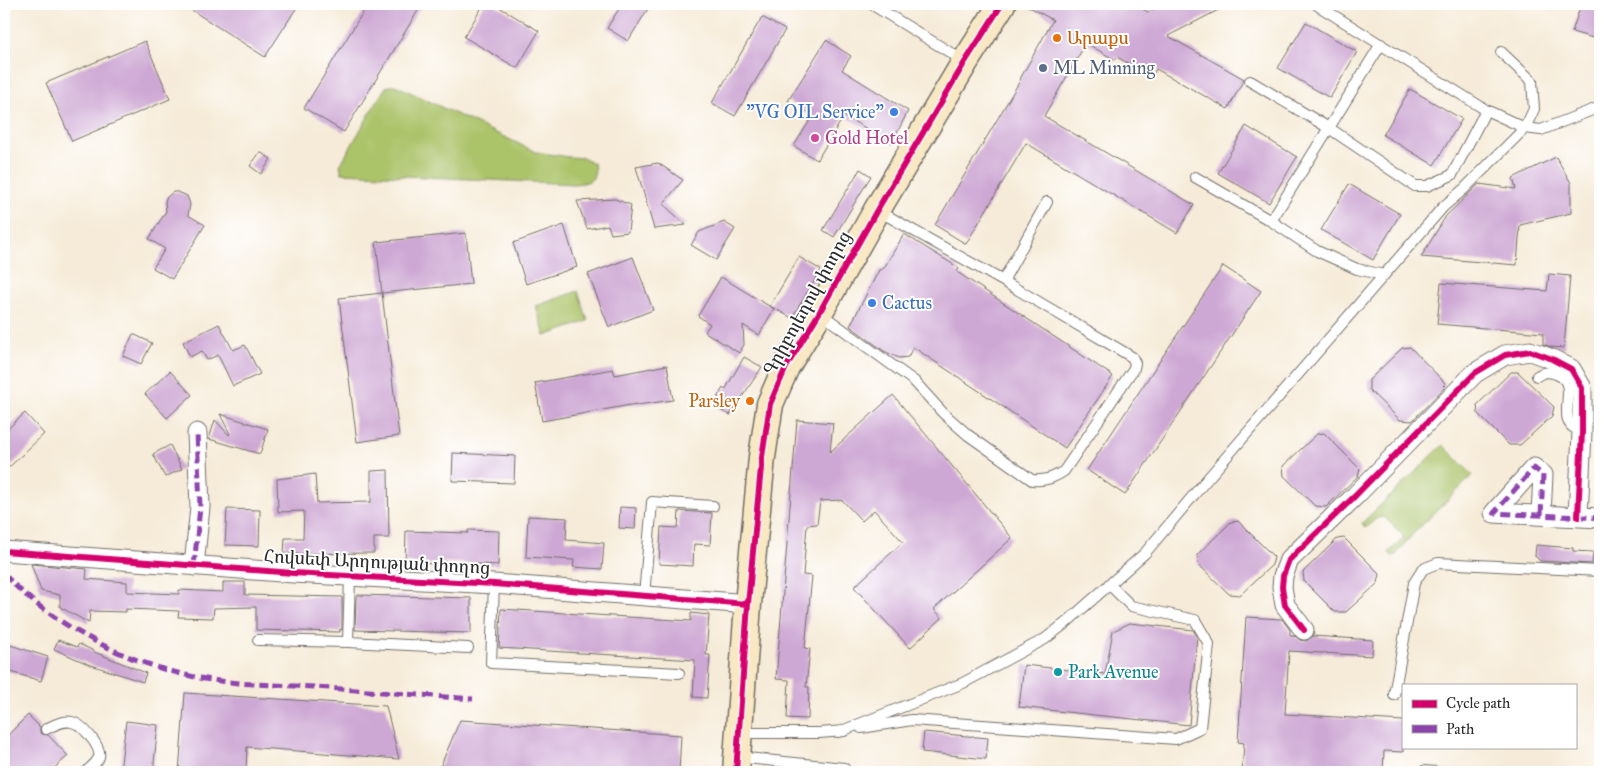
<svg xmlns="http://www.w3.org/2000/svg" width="1604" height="776" viewBox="0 0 1604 776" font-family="'IM FELL Great Primer','Noto Serif Armenian',serif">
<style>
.green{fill:#abc369;stroke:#6b774a}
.building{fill:#cea8d4}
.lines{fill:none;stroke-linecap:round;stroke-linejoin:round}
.lane-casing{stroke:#726e68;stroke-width:12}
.street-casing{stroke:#726e68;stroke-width:21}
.secondary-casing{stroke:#726e68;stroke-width:29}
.lane{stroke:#fff;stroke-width:10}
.street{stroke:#fff;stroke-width:19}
.secondary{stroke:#f8e8c3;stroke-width:26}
.quiet{stroke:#8e44ad;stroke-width:5;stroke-dasharray:10 5;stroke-linecap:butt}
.cycleway-casing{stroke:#fff;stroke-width:9}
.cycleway{stroke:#d6006c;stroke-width:6}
.food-dot{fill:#e8710a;stroke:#fff;stroke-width:2}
.service-dot{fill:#5c6f8a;stroke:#fff;stroke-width:2}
.shop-dot{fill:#3f7fe0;stroke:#fff;stroke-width:2}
.hotel-dot{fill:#d1479c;stroke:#fff;stroke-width:2}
.culture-dot{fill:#0f9aa8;stroke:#fff;stroke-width:2}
.labels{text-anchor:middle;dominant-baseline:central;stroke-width:4;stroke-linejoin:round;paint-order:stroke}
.food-label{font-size:18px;fill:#c56008;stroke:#fff;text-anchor:start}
.service-label{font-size:18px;fill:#4e5e75;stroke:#fff;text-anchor:start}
.shop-label{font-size:18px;fill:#366cbe;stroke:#fff;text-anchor:end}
.hotel-label{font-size:18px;fill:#b23c85;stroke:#fff;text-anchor:start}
.street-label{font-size:18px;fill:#2b2b2b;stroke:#fff}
.culture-label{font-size:18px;fill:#0d838f;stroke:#fff;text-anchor:start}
</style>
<rect width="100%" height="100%" fill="#fff"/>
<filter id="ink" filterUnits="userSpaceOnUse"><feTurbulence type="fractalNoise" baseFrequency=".02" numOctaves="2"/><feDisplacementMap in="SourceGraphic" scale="10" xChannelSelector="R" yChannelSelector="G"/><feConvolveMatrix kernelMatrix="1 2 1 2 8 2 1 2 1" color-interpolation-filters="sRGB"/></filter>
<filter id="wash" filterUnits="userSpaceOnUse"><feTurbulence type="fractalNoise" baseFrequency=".0096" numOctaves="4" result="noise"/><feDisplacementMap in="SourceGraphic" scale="20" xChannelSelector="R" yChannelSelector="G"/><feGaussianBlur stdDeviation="1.12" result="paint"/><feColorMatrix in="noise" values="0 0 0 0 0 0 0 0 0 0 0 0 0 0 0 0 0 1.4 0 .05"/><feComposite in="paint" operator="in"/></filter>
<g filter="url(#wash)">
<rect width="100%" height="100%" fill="#f6ebd8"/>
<!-- green -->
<path class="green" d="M395 85 536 152 569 157 585 158 594 164C598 182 587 183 573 184L342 173 340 165 380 96 386 87Z
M578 291 588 321 545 336 536 306Z
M1443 445 1473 475 1412 535 1396 555 1392 556 1389 552 1403 539V535L1384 517 1377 518 1365 528 1362 523Z"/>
<g id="blocks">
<!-- building -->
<path class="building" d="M182 4H299L265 57Z
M368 4H422L344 132 304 108Z
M484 4H494L539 31 517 68 464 37Z
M622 4H651L628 41 607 28Z
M1024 4H1134L1148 12 1164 4H1230L1168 36 1244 79 1228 109 1156 69 1152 77 1117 57 1115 60 1086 43 1044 116 1194 205 1177 233 1026 143 966 244 935 225 1021 79H1020L1053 20Z
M1581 4H1600V40L1572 32Z
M762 17 785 30 735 116 712 103Z
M1306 22 1357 52 1330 98 1278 68Z
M826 40 851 56 842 70 908 111 892 143 844 116 817 160 794 146 813 115 788 101Z
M145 41 170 99 72 141 46 83Z
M1410 89 1462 119 1434 165 1383 135Z
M1246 126 1297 157 1269 203 1218 173Z
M260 152 271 159 261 174 250 166Z
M1556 157 1571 183V213L1520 225 1517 265 1421 257 1446 216 1479 184 1516 189 1513 178Z
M658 163 683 180 663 204 686 225 654 229 636 167Z
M860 169 871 176 834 237 823 230Z
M1349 184 1400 214 1373 260 1321 230Z
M173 192H178L187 196 190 204 188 215 205 225 172 279 153 268 165 249 149 239 166 211 165 202 166 198Z
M615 199 631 205 628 232 611 234 608 225 587 229 577 201Z
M724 222 735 229 716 260 691 245 699 232Z
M564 225 577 267 526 284 513 243Z
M466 233 471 284 382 293 376 242Z
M904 234 959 268 957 272 1113 376 1065 448 913 347 908 357 899 358 884 351 850 326 879 270 884 268Z
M633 257 653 310 609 327 588 274Z
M799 257 821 270 792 318 770 306Z
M1223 266 1261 291 1125 495 1087 470Z
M1549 274 1570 276 1564 348 1551 347 1543 344V333L1437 324 1441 283 1547 291Z
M721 277 774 309 759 335 743 325 744 345 739 353 705 332 710 324 698 316Z
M382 293 399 436 357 442 339 298Z
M219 324 233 350 245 345 260 374 233 386 218 355 207 360 202 351 190 357 183 342Z
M133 334 152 343 141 364 123 356Z
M1410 347 1445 383 1444 388 1412 421 1400 420 1369 390V380L1402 348Z
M744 357 762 367 730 415 720 410 718 396 723 388 725 390Z
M667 365 673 400 637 405 636 404 542 421 535 383 613 369 615 375Z
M170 371 192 395 167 418 145 394Z
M1511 372H1518L1554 407 1552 416 1520 445H1509L1478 414 1477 405Z
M893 395 1012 538 934 609 942 618 910 648 854 587 903 542 874 510 862 521 842 500 820 501 817 524 807 525 803 575 812 576 805 648 810 649 806 687H809L808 719 787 718 789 680 776 679 797 420 833 423 830 452Z
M25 413 44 434 4 472V432Z
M220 414 268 429 260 454 209 439 215 420 229 435 230 434Z
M1324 433 1360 469 1358 476 1326 507 1315 506 1284 476 1283 466 1317 434Z
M170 445 182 469 165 477 153 454Z
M453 453 515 456 514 483 452 481Z
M388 470 389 538H374V553L284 554 285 538H303L304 511 278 512 277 479 315 474 317 503 371 502V471Z
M620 507 636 508 635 529 619 528Z
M227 509 260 510 259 546 225 545Z
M679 511 712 513 710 545 694 544 693 566 659 564 661 527 678 528Z
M528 516 567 518 566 540 604 543 602 569 573 567 574 560 526 557Z
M1238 521 1274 557 1272 565 1240 595 1229 594 1198 564 1197 555 1231 522Z
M468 530 499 531 498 565 444 562V564L405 563 406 531 468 533Z
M1344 538 1380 574 1378 583 1346 612H1335L1304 581 1303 572 1337 539Z
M1536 545 1573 548V551L1593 552 1592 564 1540 561 1535 556Z
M31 564 87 569 86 579 127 582V592L179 594V590L223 592V582H245V595L342 597V630L340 629V632L256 630V607L214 608 213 618 178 617 179 611 126 609V612L90 611 89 623 60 607V595L41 591Z
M358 595 471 598V633L355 630 356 598Z
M501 609 691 621V613L709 615 706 655H710L707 698 693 697 695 660 499 648Z
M1246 617 1282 619 1290 630V635H1294L1300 640 1306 641 1313 636 1373 640 1372 656 1289 651 1285 714 1403 721V752L1384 751 1383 772H1242L1244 743 1238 742Z
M1130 623 1193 630 1197 636 1189 725 1019 707 1024 665 1105 674 1113 631Z
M58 640 77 647 79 644 92 650V651L146 673 143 682 88 664 54 649Z
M4 643 48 657 41 681 4 670Z
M185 693 386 706 399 759 247 747 246 772H179Z
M28 715 40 727V732L42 734 48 735 68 756 50 772H11L4 765V739Z
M460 720 681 735 679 772H438Z
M126 721 158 725 153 772H120Z
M924 732 988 738 986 759 922 752Z"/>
</g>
</g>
<g filter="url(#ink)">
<use href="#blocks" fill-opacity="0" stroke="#726e68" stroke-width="1"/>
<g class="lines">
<!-- lane casing -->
<g class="lane-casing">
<path id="lane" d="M871 4 964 61
M1317 5 1486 110 1525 128 1534 109 1532 81 1501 52
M1250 81 1329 128 1415 186H1427L1452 175 1486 110
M1195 177 1271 221 1317 251 1357 269 1384 275
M1271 221 1381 44
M1003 281 1047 202
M820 313 914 381 943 413 968 435 1032 480C1046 481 1053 478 1064 471L1134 368 1135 363 1132 357 1003 281 877 210
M1537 376C1543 372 1548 371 1556 374 1577 381 1563 405 1568 420 1570 427 1576 429 1582 432
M494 584 491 663 679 673
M644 596 652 502 713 506
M258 640 348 642 350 577
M348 642 468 648
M1394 695 1414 583 1423 569 1438 563 1600 571
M861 728 912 720 1176 739 1200 728 1209 644 1195 620 1131 606 1109 584
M46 729C54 725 63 720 72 722 82 724 102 747 99 757 97 763 90 768 86 772
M839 732 963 683 1045 639 1067 622 1145 553 1203 484 1443 207 1464 189 1525 128 1541 130 1600 107
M739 733H819L844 731
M737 757 844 768
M1424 771 1436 772"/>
</g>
<!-- street casing -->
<g class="street-casing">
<path id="street" d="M1541 515 1543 475 1534 468 1494 513C1529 515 1565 516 1600 518
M4 551 293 573 494 584 748 604
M194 566 200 507 197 433
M1304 630 1285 605 1282 587 1283 576 1289 560 1355 496 1475 373 1505 355 1530 351 1552 359 1571 369 1582 388V432L1578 517"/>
</g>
<!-- secondary casing -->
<g class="secondary-casing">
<path id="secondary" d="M736 772 748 604 762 457 770 404 786 367 819 313 877 210 965 62 1002 4"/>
</g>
<!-- lane -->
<use href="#lane" class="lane"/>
<!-- street -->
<use href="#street" class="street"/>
<!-- secondary -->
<use href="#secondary" class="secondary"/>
<!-- quiet -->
<path class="quiet" d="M1541 515 1543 475 1534 468 1494 513C1529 515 1565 516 1600 518
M194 566 200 507 197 433
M4 574C54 629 146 673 220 681 251 685 283 685 315 687 368 691 420 695 473 699"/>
<!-- cycleway casing -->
<g class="cycleway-casing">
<path id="cycleway" d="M4 551 293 573 494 584 748 604
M1304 630 1285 605 1282 587 1283 576 1289 560 1355 496 1475 373 1505 355 1530 351 1552 359 1571 369 1582 388V432L1578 517
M736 772 748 604 762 457 770 404 786 367 819 313 877 210 965 62 1002 4"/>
</g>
<!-- cycleway -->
<use href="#cycleway" class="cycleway"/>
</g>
</g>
<!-- markers -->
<g class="food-dot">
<circle cx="1057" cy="38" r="5"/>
<circle cx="750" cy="401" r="5"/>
</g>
<circle class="service-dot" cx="1043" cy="68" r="5"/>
<g class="shop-dot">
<circle cx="894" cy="112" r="5"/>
<circle cx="872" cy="303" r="5"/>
</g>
<circle class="hotel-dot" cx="815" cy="138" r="5"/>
<circle class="culture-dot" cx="1058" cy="672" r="5"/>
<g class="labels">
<!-- food labels -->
<g class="food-label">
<text x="1067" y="38">Արաքս</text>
<text x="740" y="401" text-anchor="end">Parsley</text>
</g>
<!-- service labels -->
<g class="service-label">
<text x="1053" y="68">ML Minning</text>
</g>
<!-- shop labels -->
<g class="shop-label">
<text x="884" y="112">"VG OIL Service"</text>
<text x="882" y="303" text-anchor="start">Cactus</text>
</g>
<!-- hotel labels -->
<g class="hotel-label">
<text x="825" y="138">Gold Hotel</text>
</g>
<!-- street labels -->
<g class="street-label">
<text transform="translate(807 303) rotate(-61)">Գրիբոյեդով փողոց</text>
<text transform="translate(377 562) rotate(3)">Հովսեփ Արղության փողոց</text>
</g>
<!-- culture labels -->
<g class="culture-label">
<text x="1068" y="672">Park Avenue</text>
</g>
</g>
<!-- margin -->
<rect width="1604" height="776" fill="none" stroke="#fff" stroke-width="20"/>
<!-- legend -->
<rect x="1402" y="684" width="175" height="65" fill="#ffffff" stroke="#aaaaaa"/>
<rect x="1412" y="700" width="25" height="8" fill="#d6006c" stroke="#aaaaaa"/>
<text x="1446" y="708" font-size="15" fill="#2b2b2b">Cycle path</text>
<rect x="1412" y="725" width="25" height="8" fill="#8e44ad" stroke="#aaaaaa"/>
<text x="1446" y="734" font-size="15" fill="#2b2b2b">Path</text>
</svg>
